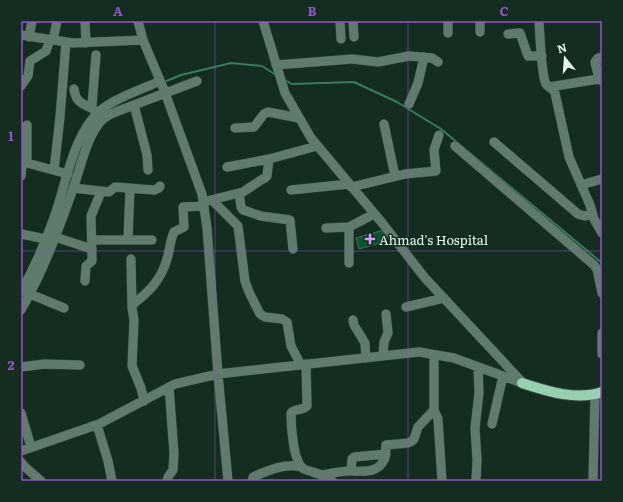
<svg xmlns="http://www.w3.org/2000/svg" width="623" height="502" viewBox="0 0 623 502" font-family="Literata,serif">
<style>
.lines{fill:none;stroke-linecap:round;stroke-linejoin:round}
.stream{stroke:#397c5a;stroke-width:2}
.building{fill:#095536;stroke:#4e6959}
.minor-casing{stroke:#32493d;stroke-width:10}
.major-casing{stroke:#32493d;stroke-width:12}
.minor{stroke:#607b6b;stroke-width:9}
.major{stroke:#97d0af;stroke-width:10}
.grid{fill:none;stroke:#9154c8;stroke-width:1;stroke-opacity:0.55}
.poi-dot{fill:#d29dfd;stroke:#142d20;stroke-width:1.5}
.labels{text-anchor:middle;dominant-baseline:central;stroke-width:3;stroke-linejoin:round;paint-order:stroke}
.poi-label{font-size:13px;fill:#e7f6ed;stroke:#142d20;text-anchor:start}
.neatline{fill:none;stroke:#9154c8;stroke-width:1.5}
.grid-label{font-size:13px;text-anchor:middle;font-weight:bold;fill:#9154c8}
</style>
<rect width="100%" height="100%" fill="#142d20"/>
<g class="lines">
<!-- stream -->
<path class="stream" d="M285 80 292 84 354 82 397 102 441 129 602 263
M164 82 181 75 231 63 262 66 276 75"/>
</g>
<!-- building -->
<path class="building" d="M384 230 387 241 359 249 356 238Z"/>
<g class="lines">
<!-- minor casing -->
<g class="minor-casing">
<path id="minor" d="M85 21 86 43
M138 21 143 40 164 90 202 194 207 228 218 374 228 481
M263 21 285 93 311 138 383 224 425 278 522 382
M340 21 341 39
M353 21 354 37
M448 21V33
M480 21V32
M539 21C540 33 541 75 546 84 549 88 553 88 555 93L569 157 590 205 594 219 602 233
M508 34 520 33 528 56H542
M21 35 73 43 143 40
M29 37 32 21
M53 40 57 21
M96 55 92 105 93 109 97 114
M276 65 352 59 378 62 409 56 432 58 438 62
M599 79 595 62 598 58 602 57
M21 86 28 76 30 61 46 51 50 40
M549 87 599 79 602 81
M74 89C76 103 82 103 93 109
M409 104 418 83 424 57
M134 105 147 155 148 170
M384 124 395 176
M27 125V163L68 174
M235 128 254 127 264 114 268 112 299 118
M494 142 578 214 585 216 592 214
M455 146 594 265 597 269 602 293
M227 167 269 159
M54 170 60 117 66 42
M21 176 22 165 26 161
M581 185 602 179
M351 187 405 174 436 171 434 150 439 135
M73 188 109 192 115 187 154 190 159 188 160 186
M291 190 349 184
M239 193 241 207 243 210 261 216 290 220 293 249
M212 200 238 226 245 281 249 292 260 314 265 317 282 319 287 322 291 346 301 365
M207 201 243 192 261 180 265 178 267 176 269 159 317 146
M326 228 349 227 374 214
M21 234 46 239
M55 237 92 249
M92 240H152
M128 240 130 188
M131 259 132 308 134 320 132 366 141 388 144 401
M349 263V227
M85 281 86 266 92 261V257L91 216 101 192
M21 292C34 268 46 241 55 215 66 183 74 132 101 110 115 98 143 89 160 81
M30 294 64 308
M132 305C149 292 161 280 167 259 170 250 170 240 174 232L184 227 183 207 204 206
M406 307 444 298
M21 310C43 272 58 231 73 189 80 169 85 144 97 126 101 120 106 116 113 113L197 81
M353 320 354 325 365 343 366 358
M602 333V354
M434 355V410L438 419 442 481
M383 356 384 342 388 333 386 314
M306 364 307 406C302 411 295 408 291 413 291 425 293 463 304 469 313 473 325 474 332 481
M21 367 44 364 80 365
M21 413 31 447
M492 424 503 376
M97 425 108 461 112 481
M21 451 99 424 175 384 218 374 419 352 454 358 522 383
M21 462 25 467 41 481
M351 471 352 459 354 457 386 454
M322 475C332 473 341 471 351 471 363 471 377 474 384 460 387 455 385 450 386 445L408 443 412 441 414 439 418 427 434 410
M167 481 168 477 173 470 174 453 169 387
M252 481 253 477C269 470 285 463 301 467
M476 481 477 460 475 428 479 393 478 367
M593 481 595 394"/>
</g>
<!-- major casing -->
<g class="major-casing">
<path id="major" d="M522 383C547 391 576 401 602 392"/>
</g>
<!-- minor -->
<use href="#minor" class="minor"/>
<!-- major -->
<use href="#major" class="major"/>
</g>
<!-- grid -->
<path class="grid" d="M215 21V481M408 21V481M21 251H602"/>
<!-- markers -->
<path class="poi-dot" d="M368 233h4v4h4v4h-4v4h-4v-4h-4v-4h4z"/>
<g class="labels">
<!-- poi labels -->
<g class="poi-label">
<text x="379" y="239">Ahmad's Hospital</text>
</g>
</g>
<!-- border -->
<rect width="623" height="502" fill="none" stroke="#142d20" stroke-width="44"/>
<!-- north arrow -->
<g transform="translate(565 58) rotate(343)" stroke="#142d20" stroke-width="3" paint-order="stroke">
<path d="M0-3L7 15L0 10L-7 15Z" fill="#e7f6ed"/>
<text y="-6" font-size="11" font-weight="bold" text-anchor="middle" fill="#e7f6ed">N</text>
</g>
<rect x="22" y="22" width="579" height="458" class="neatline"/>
<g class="grid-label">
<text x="118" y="16">A</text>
<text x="312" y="16">B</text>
<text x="504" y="16">C</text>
<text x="11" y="141">1</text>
<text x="11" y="370">2</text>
</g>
</svg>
